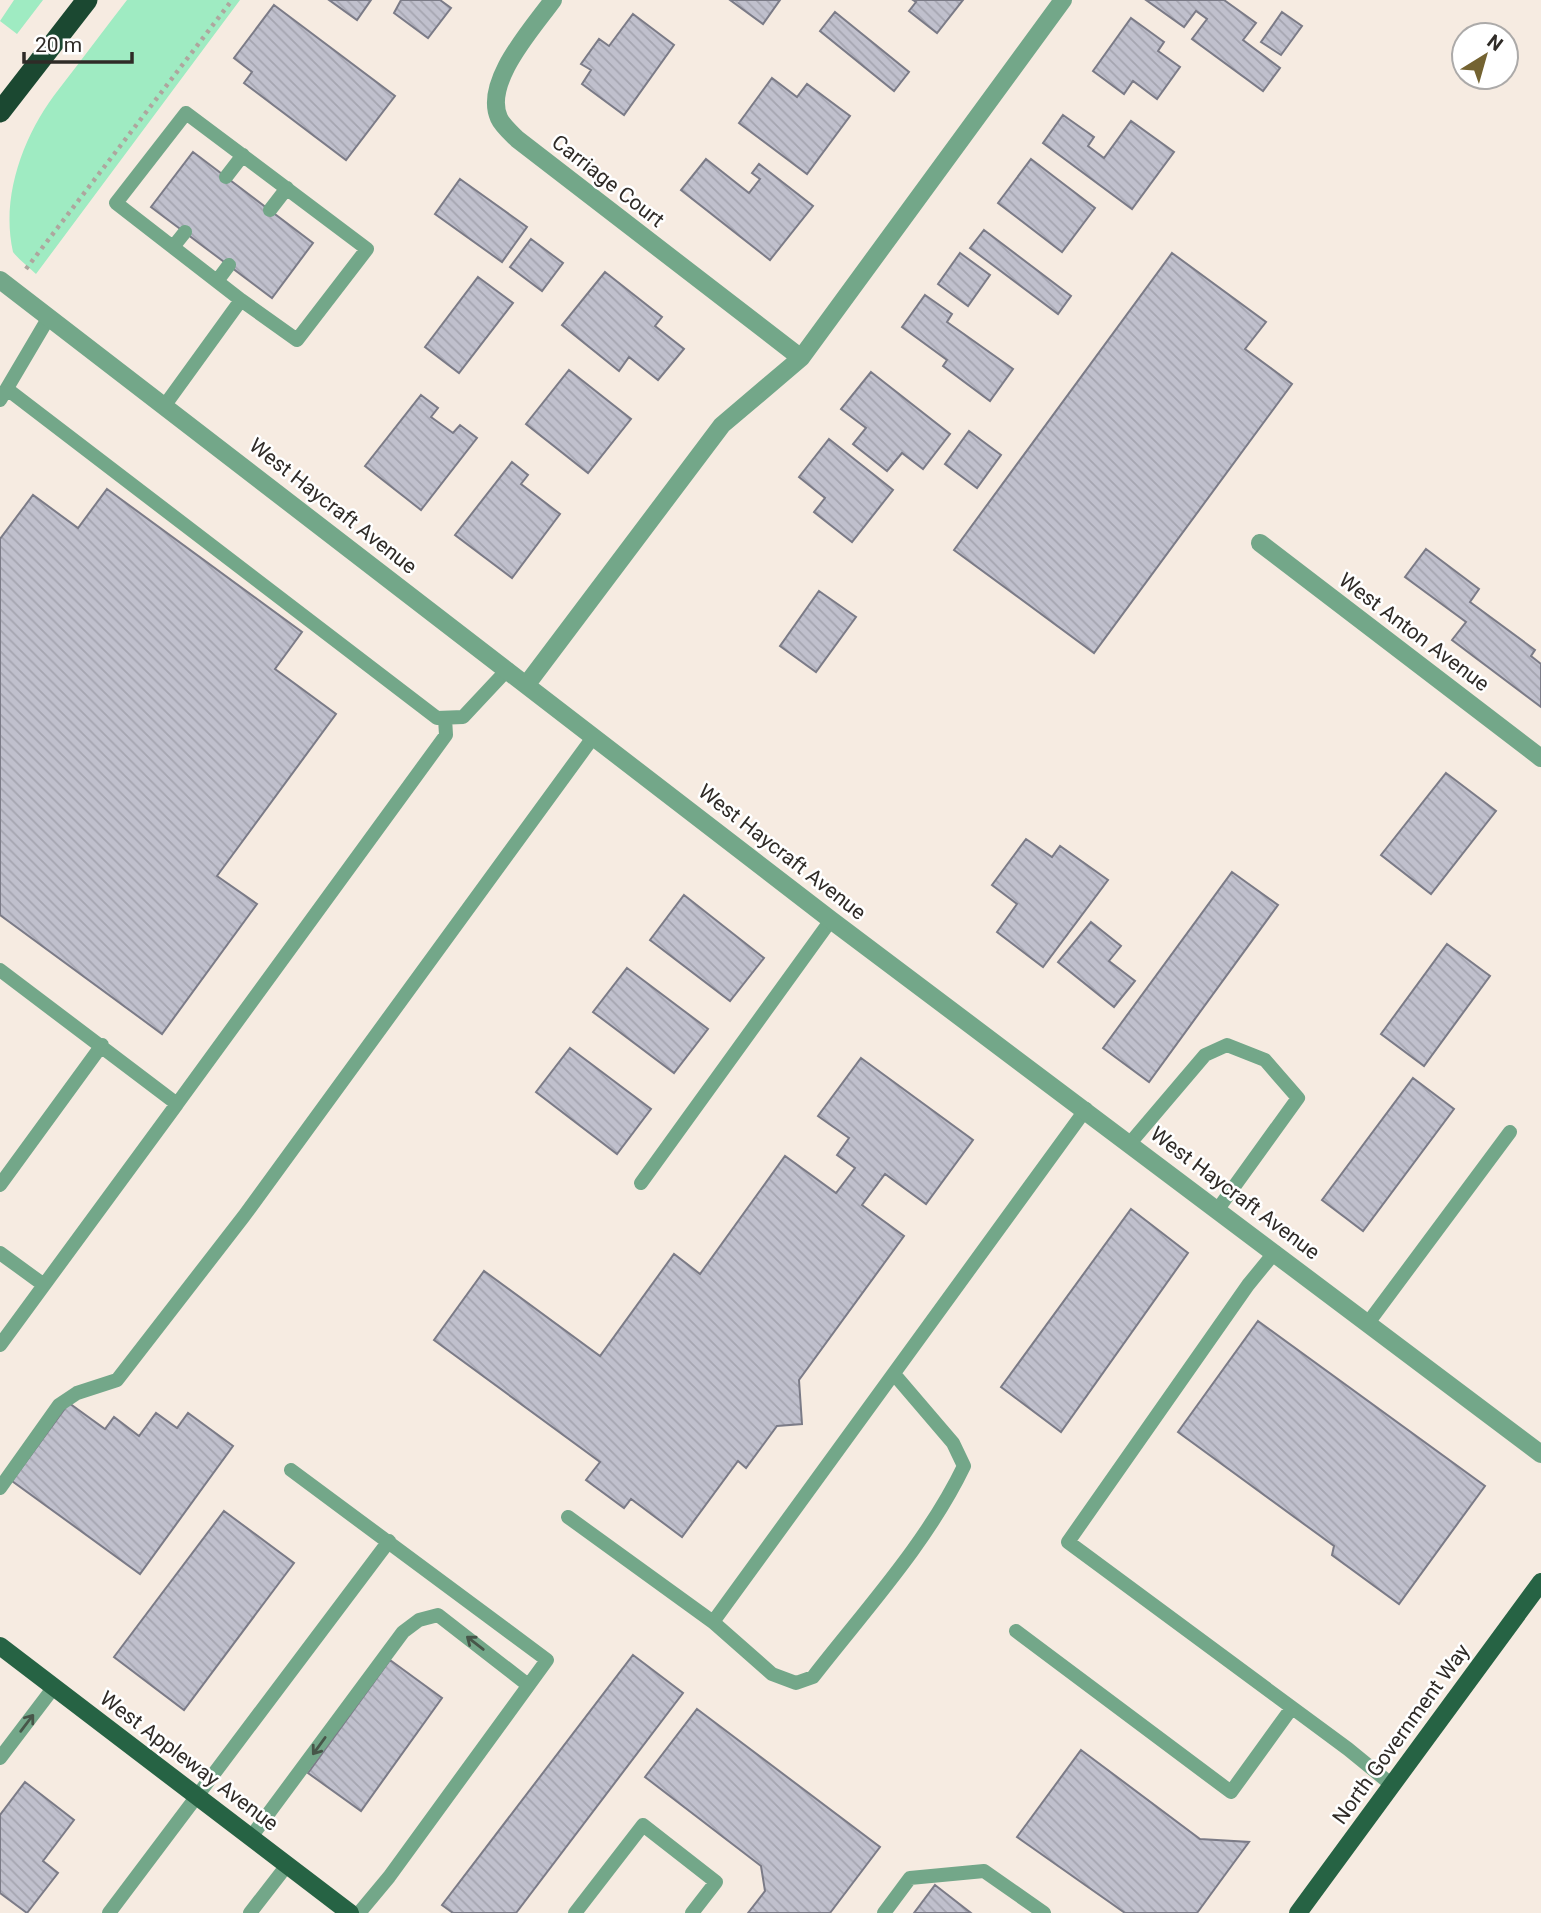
<svg xmlns="http://www.w3.org/2000/svg" width="1541" height="1913" viewBox="0 0 1541 1913" font-family="Roboto,sans-serif">
<style>
.green{fill:#9febc2}
.building{fill:url(#building-back-hatch);stroke:#7b7b87;stroke-width:2}
.lines{fill:none;stroke-linecap:round;stroke-linejoin:round}
.path{stroke:#aea69e;stroke-width:4.5;stroke-dasharray:3.5 5;stroke-linecap:butt}
.lane{stroke:#73a789;stroke-width:14}
.street{stroke:#73a789;stroke-width:18}
.primary{stroke:#266344;stroke-width:18}
.highway{stroke:#1b4831;stroke-width:21}
.oneway{stroke:#475649}
.labels{text-anchor:middle;dominant-baseline:central;stroke-width:5;stroke-linejoin:round;paint-order:stroke}
.street-label{font-size:21px;fill:#2f2b27;stroke:#fff}
</style>
<defs>
<pattern id="building-back-hatch" width="6" height="6" patternUnits="userSpaceOnUse" patternTransform="scale(1.75)"><rect width="6" height="6" fill="#c0c0cd"/><path d="M-1 5l2 2M0 0l6 6M5-1l2 2" fill="none" stroke="#a5a5b0"/></pattern>
</defs>
<rect width="100%" height="100%" fill="#f6ebe1"/>
<!-- green -->
<path class="green" d="M14 0H43L17 34 0 21Z
M127 0H240L36 274C29 267 19 260 13 252 0 195 25 132 59 89 82 59 104 30 127 0Z"/>
<!-- building -->
<path class="building" d="M329 0H371L357 20Z
M401 0H440L451 8 428 38 394 13Z
M730 0H780L763 24Z
M913 0H963L937 33 909 11 916 2Z
M1146 0H1224L1256 23 1243 40 1280 68 1263 91 1192 39 1207 19 1196 11 1184 27Z
M274 5 395 96 346 160 244 83 252 72 234 58Z
M835 12 909 72 894 91 820 31Z
M1282 12 1302 26 1281 55 1261 42Z
M633 14 674 45 624 115 582 84 591 70 581 64 599 39 609 46Z
M1131 18 1164 42 1158 51 1180 67 1157 99 1133 81 1124 94 1093 71Z
M772 78 797 97 807 84 850 116 807 174 739 123Z
M1063 115 1094 137 1088 146 1104 158 1131 121 1174 152 1132 209 1043 143Z
M193 152 313 243 272 298 151 207Z
M706 159 749 193 760 179 752 173 759 164 813 206 770 260 681 190Z
M1031 159 1095 208 1062 252 998 203Z
M460 179 527 227 502 262 435 214Z
M984 230 1071 296 1058 314 970 248Z
M531 239 563 263 542 291 510 267Z
M960 253 990 275 968 306 938 284Z
M1172 253 1266 322 1245 349 1292 384 1094 653 954 550Z
M605 272 662 317 655 326 684 349 658 380 629 357 619 371 562 325Z
M478 277 513 303 459 373 425 347Z
M925 295 952 314 947 322 1013 369 990 401 943 366 947 360 902 327Z
M569 370 631 419 588 473 526 424Z
M871 372 950 434 923 469 902 453 887 471 853 444 866 428 841 409Z
M421 395 438 408 431 417 453 433 460 425 477 438 421 510 365 466Z
M969 431 1001 455 977 488 945 464Z
M829 439 893 490 852 542 814 512 825 498 799 477Z
M512 462 528 475 521 484 560 514 512 578 455 535Z
M107 489 302 632 275 669 336 714 217 876 257 904 162 1034 0 915V539L33 495 78 528Z
M1426 549 1479 589 1470 602 1535 650 1531 656 1541 664V707L1452 640 1466 622 1405 577Z
M819 591 856 617 816 672 780 646Z
M1446 773 1496 811 1431 894 1381 855Z
M1026 839 1052 857 1060 846 1108 880 1043 967 997 932 1017 904 992 885Z
M1232 872 1278 905 1149 1082 1103 1048Z
M684 895 764 958 730 1001 650 940Z
M1091 922 1121 946 1109 961 1135 981 1114 1007 1058 962Z
M1447 944 1490 976 1424 1066 1381 1034Z
M627 968 708 1029 674 1073 593 1012Z
M570 1048 651 1109 617 1154 536 1092Z
M861 1058 973 1140 926 1204 885 1174 862 1205 904 1236 799 1380 802 1424 777 1426 746 1468 738 1461 682 1537 631 1499 624 1508 586 1480 600 1462 434 1340 484 1271 600 1356 674 1254 700 1274 785 1156 836 1193 855 1168 837 1155 849 1138 818 1116Z
M1413 1078 1454 1109 1363 1231 1322 1200Z
M1131 1209 1188 1253 1061 1432 1001 1387Z
M1258 1321 1485 1486 1399 1604 1332 1555 1334 1546 1178 1432Z
M69 1403 105 1429 114 1417 139 1436 156 1413 177 1428 188 1413 233 1446 140 1574 12 1481Z
M224 1511 294 1563 184 1710 114 1657Z
M633 1655 683 1693 516 1913H453L442 1905Z
M390 1660 442 1698 361 1811 308 1773Z
M697 1709 880 1847 830 1913H748L765 1891 761 1866 645 1777Z
M1081 1750 1200 1839 1249 1842 1197 1913H1125L1017 1837Z
M25 1782 74 1820 43 1861 58 1873 27 1913 0 1893V1815Z
M935 1885 971 1913H914Z"/>
<g class="lines">
<!-- path -->
<path class="path" d="M26 269 232 0"/>
<!-- lane -->
<path class="lane" d="M226 177 243 155
M270 210 287 188
M173 247 185 232
M217 281 229 265
M7 389 437 718 463 717 508 669
M0 400 49 317
M165 405 241 300 297 340 367 249 186 113 116 203 241 300
M0 970 177 1104 0 1345
M177 1104 446 735 445 718
M1131 1142 1205 1055 1227 1045 1265 1060 1298 1098 1218 1209
M641 1183 831 920
M0 1185 102 1045
M1275 1252 1248 1285 1068 1542 1348 1749 1392 1785
M0 1253 44 1285
M1368 1323 1510 1132
M291 1470 547 1660 389 1877 359 1913
M0 1488 59 1405 77 1393 117 1380 244 1216 594 736
M568 1517 713 1622 1086 1109
M713 1622 772 1674 796 1683 813 1677C865 1610 927 1543 964 1466L953 1443 894 1374
M1016 1631 1231 1792 1291 1709
M0 1758 54 1687
M251 1837 403 1632 419 1620 438 1615 528 1685
M109 1913 389 1541
M250 1913 288 1864
M575 1913 643 1825 716 1882 692 1913
M884 1913 910 1878 984 1871 1044 1913"/>
<!-- street -->
<path class="street" d="M553 0C533 28 483 82 499 118 502 125 511 133 517 139L801 358
M0 280 831 920 1541 1454
M1260 543 1541 758
M527 684 722 425 801 358 1063 0"/>
<!-- primary -->
<path class="primary" d="M0 1646 350 1913
M1298 1913 1541 1582"/>
<!-- highway -->
<path class="highway" d="M0 112 87 0"/>
</g>
<!-- one-way arrows -->
<defs><path id="oneway-shaft" d="M-6 0H5M1.5-3L5.5 0L1.5 3" fill="none" stroke-width="1.6" stroke-linecap="round" stroke-linejoin="round" transform="scale(1.75)"/></defs>
<g class="oneway">
<use href="#oneway-shaft" transform="translate(475 1643) rotate(-142)"/>
<use href="#oneway-shaft" transform="translate(27 1723) rotate(-53)"/>
<use href="#oneway-shaft" transform="translate(319 1746) rotate(126)"/>
</g>
<g class="labels">
<!-- street labels -->
<g class="street-label">
<text transform="translate(608 181) rotate(38)">Carriage Court</text>
<text transform="translate(333 506) rotate(38)">West Haycraft Avenue</text>
<text transform="translate(1414 632) rotate(37)">West Anton Avenue</text>
<text transform="translate(782 852) rotate(38)">West Haycraft Avenue</text>
<text transform="translate(1235 1193) rotate(37)">West Haycraft Avenue</text>
<text transform="translate(1401 1734) rotate(-54)">North Government Way</text>
<text transform="translate(189 1761) rotate(37)">West Appleway Avenue</text>
</g>
</g>
<!-- north arrow -->
<g transform="translate(1485 56) rotate(37)"><circle r="33" fill="#ffffff" stroke="#acaaa9" stroke-width="2"/>
<path d="M0-5L12 26L0 18L-12 26Z" fill="#746331"/>
<text y="-10" font-size="19" font-weight="bold" text-anchor="middle" fill="#2f2b27">N</text>
</g>
<!-- scale -->
<path d="M24 52v10h108v-10" fill="none" stroke="#2f2b27" stroke-width="3.5"/>
<text x="35" y="52" font-size="21" fill="#2f2b27" stroke="#ffffff" stroke-width="5" paint-order="stroke">20 m</text>
</svg>
